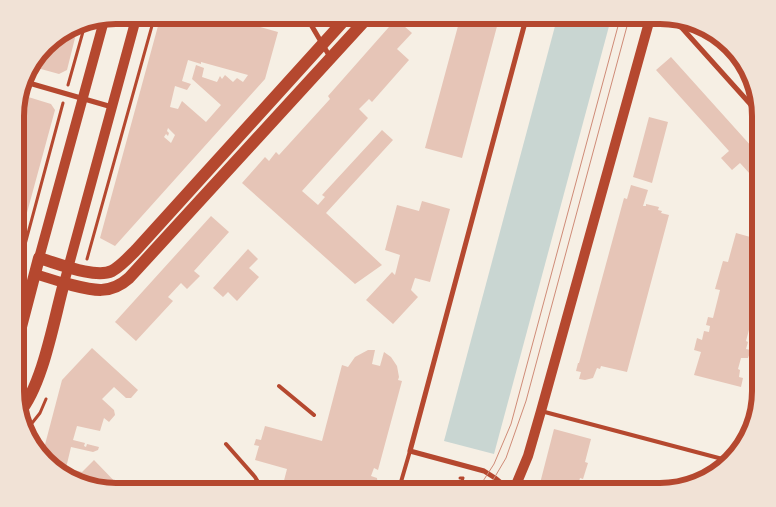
<svg xmlns="http://www.w3.org/2000/svg" width="776" height="507" viewBox="0 0 776 507" font-family="Figtree,sans-serif">
<style>
.water{fill:#c9d6d2}
.building{fill:#e6c5b7;fill-rule:evenodd}
.lines{fill:none;stroke-linecap:round;stroke-linejoin:round}
.path{stroke:#b5482f;stroke-width:3}
.service{stroke:#b5482f;stroke-width:4}
.minor{stroke:#b5482f;stroke-width:5}
.secondary{stroke:#b5482f;stroke-width:10}
.primary{stroke:#b5482f;stroke-width:12}
.tram{stroke:#cf8b77;stroke-width:1}
.rim{fill:none;stroke:#b5482f;stroke-width:6}
</style>
<rect width="100%" height="100%" fill="#f6efe4"/>
<!-- water -->
<path class="water" d="M558 15H612L494 454 444 441Z"/>
<!-- building -->
<path class="building" d="M161 15H217L278 32 265 79 115 246 100 238ZM188 60 201 64V62L248 75 243 82 237 78 233 82 225 75 222 79 220 76 217 82 202 77 204 68 196 65 192 79 221 105 206 122 182 101 178 109 170 107 175 86 187 90 191 84 182 81ZM168 128 175 135 171 143 164 137 166 134 168 136 169 133 167 131Z
M461 15H500L462 158 425 148Z
M396 19 412 33 397 49 409 60 372 102 369 99 359 109 368 118 302 191 318 205 325 197 322 195 382 130 393 140 326 213 382 265 355 284 242 183 265 157 269 161 276 152 279 155 330 99 328 96Z
M79 22 67 70 59 74 30 66 49 40Z
M717 33 748 66 751 76 720 42Z
M671 57 761 157V186L740 163 732 170 721 158 729 151 656 70Z
M25 96 51 104 55 110 16 253V153L18 145 16 144V136L23 140 26 132 16 129Z
M649 117 668 122 652 183 633 177Z
M631 185 648 190 643 206H646V204L659 207 658 210 662 211 661 213 669 215 627 372 601 366 600 369 597 368 593 378 585 380 579 379 581 372 576 371 578 363H579L624 198 627 199Z
M422 201 450 209 430 282 415 278 411 290 418 297 393 324 366 300 392 272 395 275 400 255 385 250 397 205 419 211Z
M211 216 229 232 194 271 200 276 187 289 181 283 168 297 173 301 136 341 115 322Z
M736 233 761 240V301L757 300 756 302 760 303 757 314 753 313 752 317 756 318 754 327 750 326 746 341 748 342 746 349 751 350 748 358H741L738 369 740 370 739 377 743 378 741 387 694 375 701 352 694 350 697 338 702 340 704 331 709 332 710 326 706 325 708 317 713 318 720 290 715 289 723 261 728 262Z
M248 249 258 259 249 268 259 277 237 301 228 292 223 297 213 288Z
M92 348 138 390 131 398H126L114 387 102 399 114 410 115 415 109 422 104 418 100 431 77 426 73 440 85 443 84 446 86 447 87 444 99 447 98 450 93 452 71 447 66 468 82 472 94 460 123 490 120 492H115L59 475 42 456 62 380Z
M368 350H375L372 364 380 366 384 352 391 357 397 366 399 377 398 380 402 381 378 470 374 468 371 476 377 478 378 486H373V488L364 487 363 488 368 490 367 492H281L287 469 255 460 259 446 254 445 256 439 261 440 265 426 322 441 342 365 348 367 355 357Z
M554 429 591 439 585 462 588 463 583 479 580 478 578 485 583 492 538 491Z"/>
<g class="lines">
<!-- path -->
<path class="path" d="M68 85 86 21
M87 259 155 15
M16 278 63 103
M25 432 40 413 46 399
M458 492 463 478H460"/>
<!-- service -->
<path class="service" d="M279 386 314 415
M541 411 730 461
M226 444 255 477 264 492
M398 492 410 451"/>
<!-- minor -->
<path class="minor" d="M301 15 310 23 330 57
M666 17 682 28 761 116
M22 81 112 107
M512 492 495 478 484 471 410 451 527 15"/>
<!-- secondary -->
<path class="secondary" d="M39 258 105 17
M35 274 64 283 137 15
M513 492 528 456 541 411 651 15"/>
<!-- primary -->
<path class="primary" d="M16 346 39 258C57 263 95 279 112 271 121 266 129 257 136 250L349 15
M19 413C43 385 54 319 64 283 89 289 108 297 129 278L370 15"/>
<!-- tram -->
<path class="tram" d="M476 492 494 464 511 424 621 15
M486 492 506 458 526 401 630 15"/>
</g>
<!-- crop -->
<path d="M0 0H776V507H0ZM116 24H660A92 92 0 0 1 752 116V391A92 92 0 0 1 660 483H116A92 92 0 0 1 24 391V116A92 92 0 0 1 116 24Z" fill="#f1e2d6" fill-rule="evenodd"/>
<path class="rim" d="M116 24H660A92 92 0 0 1 752 116V391A92 92 0 0 1 660 483H116A92 92 0 0 1 24 391V116A92 92 0 0 1 116 24Z"/>
</svg>
